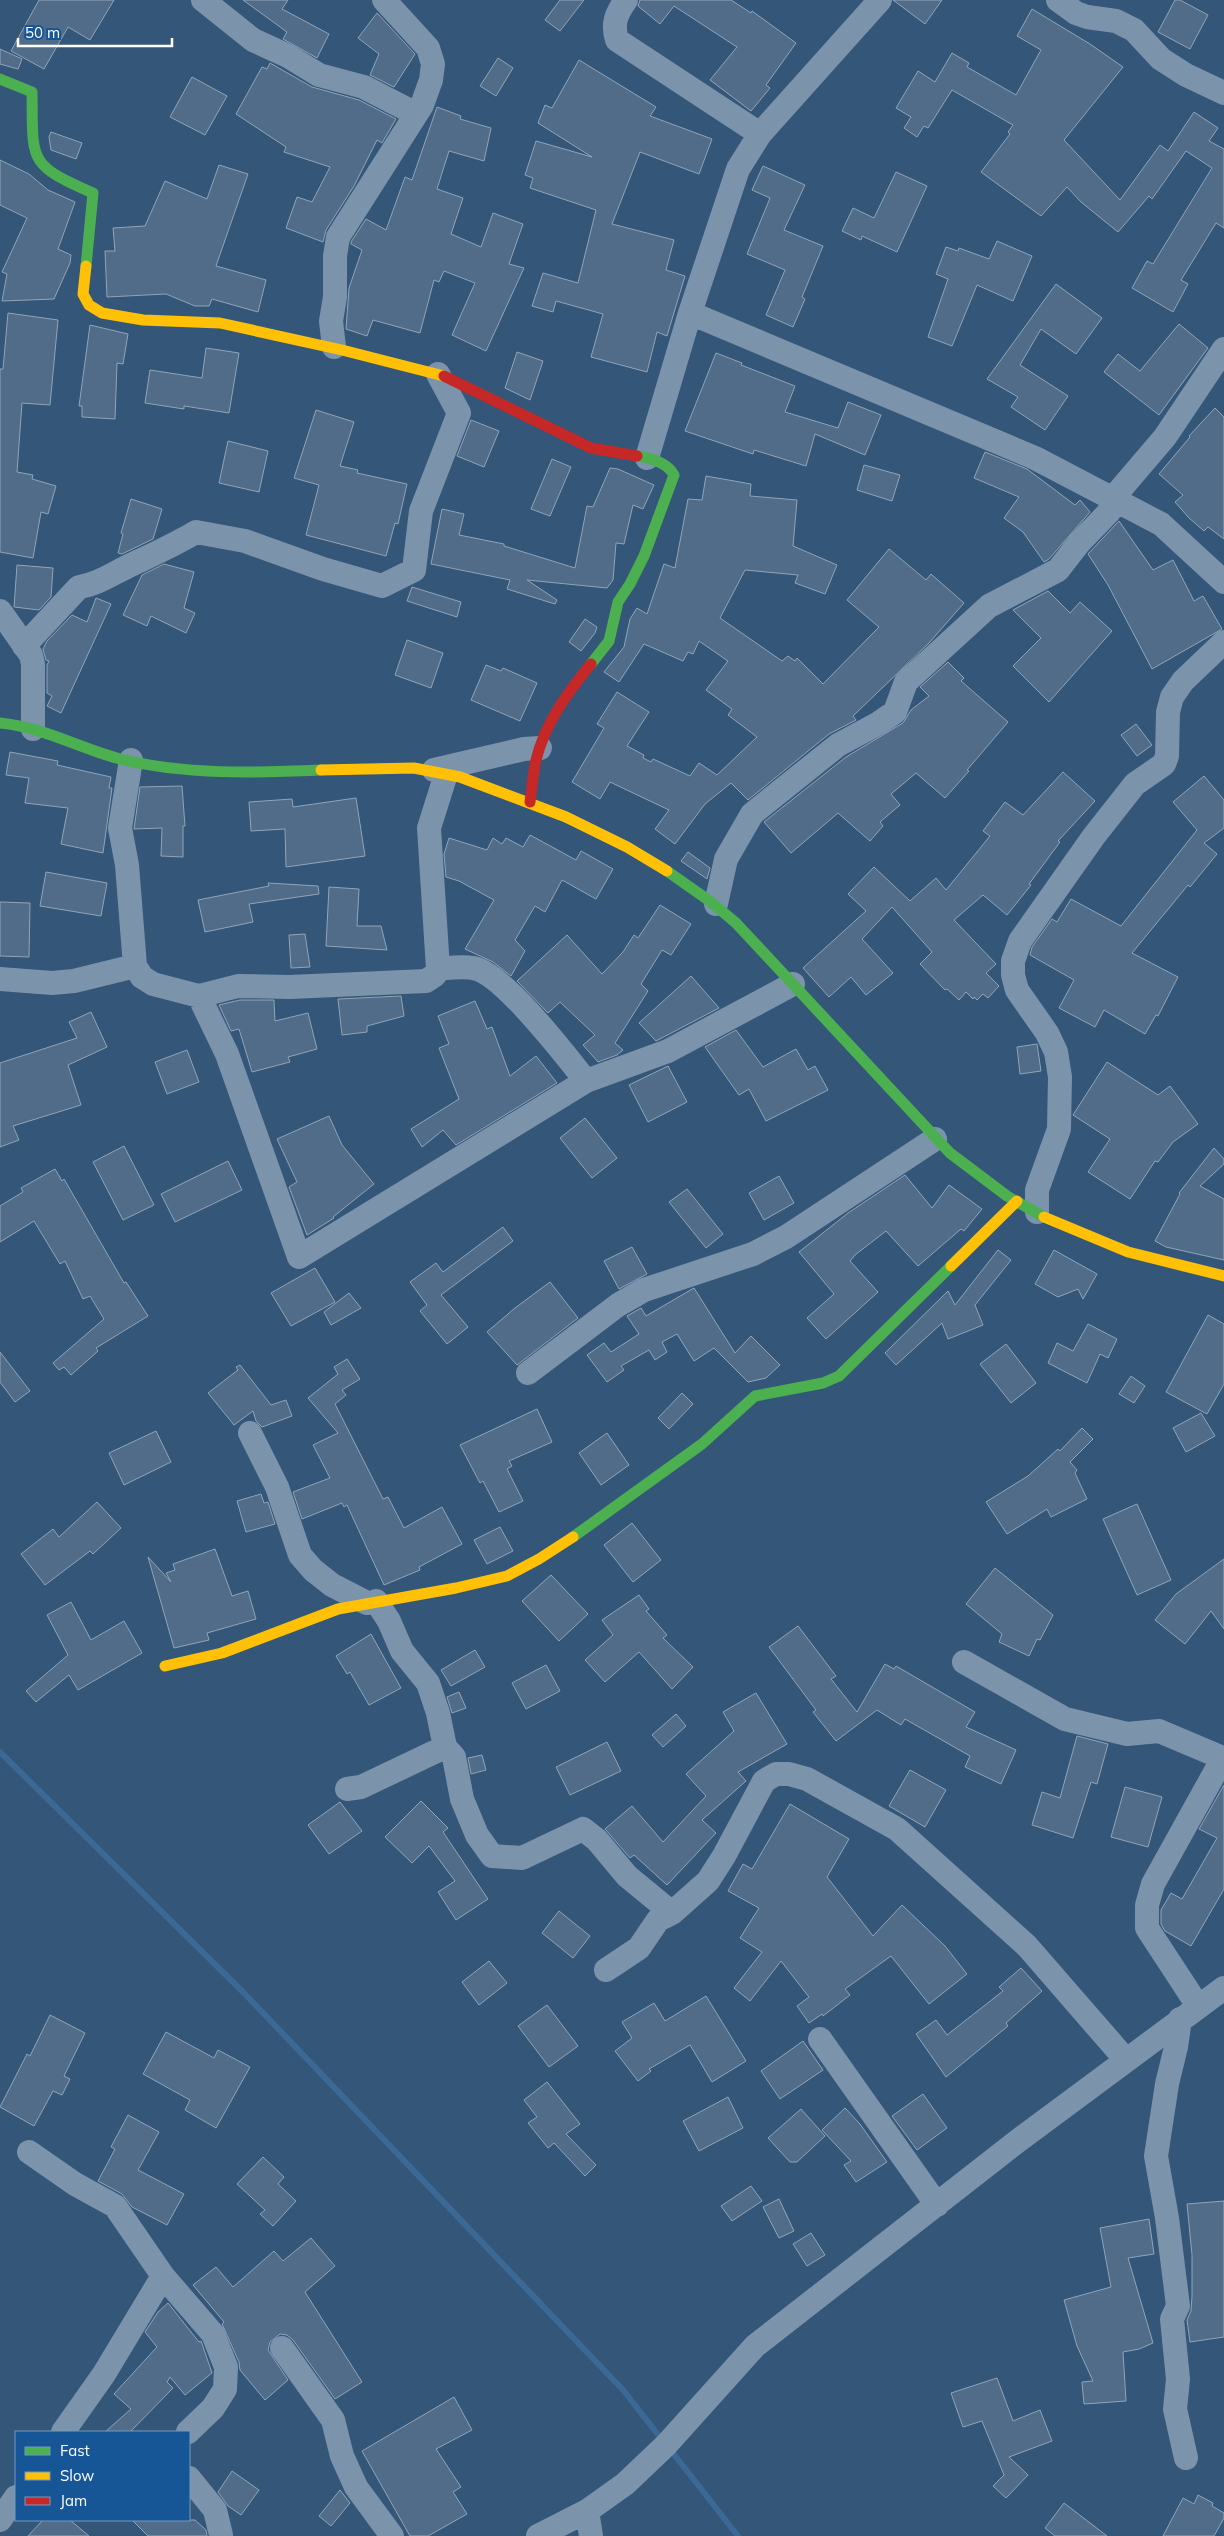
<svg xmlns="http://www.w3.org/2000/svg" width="1224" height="2536" viewBox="0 0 1224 2536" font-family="Mulish,sans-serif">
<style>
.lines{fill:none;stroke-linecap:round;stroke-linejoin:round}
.stream{stroke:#3b6895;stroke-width:6}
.building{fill:#506c88;stroke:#90a5b9}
.street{stroke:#7c94ab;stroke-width:24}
.fast{stroke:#4caf50;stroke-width:11}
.slow{stroke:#ffc107;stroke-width:11}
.jam{stroke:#c62828;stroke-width:11}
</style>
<rect width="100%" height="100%" fill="#335679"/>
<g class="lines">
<!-- stream -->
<path class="stream" d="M0 1752 244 1993 624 2391 663 2441
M669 2448 738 2536"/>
</g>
<!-- building -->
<path class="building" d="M39 0H114L90 40 68 27 44 69 11 51Z
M243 0H288L282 9 329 34 317 58 283 39 287 32Z
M560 0H584L560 31 545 20Z
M640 0H731L751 13 752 11 796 43 766 85 770 88 751 111 710 80 737 47 674 6 660 24 638 6Z
M893 0H942L925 24Z
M1175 0H1180L1208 15 1190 49 1158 32Z
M1032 9 1090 44 1123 67 1064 140 1120 200 1160 145 1168 151 1194 112 1218 128 1209 141 1224 149V228L1216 223 1181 280 1188 284 1173 312 1132 288 1147 261 1153 264 1212 168 1186 151 1152 199 1149 196 1118 232 1081 202 1067 187 1041 216 981 172 1010 134 1008 132 1013 125 952 90 928 128 924 126 917 137 904 128 911 117 896 108 918 71 935 82 952 53 969 63 967 67 1016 95 1041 50 1017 36Z
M377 13 415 54 394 87 370 75 379 54 358 38Z
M0 49 22 59 18 69 0 64Z
M498 58 513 68 496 96 480 86Z
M579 60 656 107 650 116 712 139 699 174 640 152 612 224 674 240 666 270 685 276 667 336 657 332 647 372 591 357 603 314 556 301 553 312 532 306 543 273 578 283 596 210 530 188 533 178 525 175 536 141 592 157 538 123 545 105 552 108Z
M270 63 312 87 359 100 396 119 382 143 377 140 354 186 326 230 323 242 286 228 297 197 312 202 330 167 284 152 286 147 236 114 262 67 267 69Z
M192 77 227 96 205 135 170 117Z
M437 107 461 116 460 119 491 128 484 161 449 151 437 189 463 198 451 234 481 247 493 213 523 224 509 264 524 268 486 351 452 335 475 283 444 271 439 282 434 280 420 333 373 320 367 336 346 329 349 288 362 250 351 244V242L366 219 386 230 405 177 412 180Z
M51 132 82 143 76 159 51 150 49 137Z
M0 160 29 174 48 190 75 202 58 249 71 255 70 263 54 299 2 301 7 274 2 272 27 218 0 205Z
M219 165 248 174 216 266 266 280 258 312 212 299 209 306H195L166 294 107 297 105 251H115L113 228 145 226 165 181 207 199Z
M763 166 805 185 784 230 823 246 802 297 805 299 793 327 766 315 785 270 747 254 770 198 752 190Z
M896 172 927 186 897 252 862 236 861 240 842 231 853 208 874 218Z
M997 241 1032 256 1013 301 977 285 952 346 928 337 948 279 936 274 946 247 958 251 959 248 989 259Z
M1056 284 1102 318 1076 354 1041 329 1020 365 1068 396 1045 430 1011 407 1018 397 987 379Z
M8 313 58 320 50 405 22 403 17 472 33 475 32 479 56 486 48 514 41 512 33 558 0 552V369H3Z
M1179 324 1208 348 1159 415 1104 372 1118 354 1140 371Z
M90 325 128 334 123 364 117 363 115 419 82 417V406H79Z
M206 348 239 353 229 413 184 406V409L145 403 150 370 202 378Z
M517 352 543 361 530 400 505 388Z
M716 353 742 363 741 365 795 386 785 412 838 428 848 402 881 415 865 455 815 434 806 466 754 450 753 454 685 431Z
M1215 408 1224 417V539L1208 527 1204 531 1189 518 1175 502 1183 495 1159 474 1190 437 1189 436Z
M316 410 354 422 340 466 358 470 357 473 407 484 398 524 395 523 386 556 306 535 319 485 294 478Z
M471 420 499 431 484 467 457 456Z
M228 441 268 451 259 492 219 483Z
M985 452 1027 469 1075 505 1080 500 1090 512 1049 559 1044 562 1023 532 1004 518 1019 497 974 478Z
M552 459 571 467 550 516 531 509Z
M864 465 900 475 892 501 857 490Z
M610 468 618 469 654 485 643 509 633 505 624 544 616 543 613 580 607 588 527 580 557 600 555 604 507 589 510 580 431 564 442 509 464 514 459 535 504 544V546L575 568 587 506 593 507Z
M706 476 751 484 750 496 797 500 793 546 837 565 825 594 795 583 798 575 745 570 720 618 782 661 788 656 795 661 797 658 823 684 879 627 847 600 889 549 926 580 931 574 964 603 929 643 853 716 856 720 829 734 748 800 731 783 705 804 675 844 655 829 669 810 610 782 600 799 572 782 604 728 597 724 617 692 649 712 627 746 644 755 643 758 651 762 653 759 690 776 699 763 717 775 757 737 728 715 732 709 706 690 728 661 699 641 693 654 688 652 683 661 644 644 619 682 604 672 624 647 630 619 637 608 647 614 664 564 675 568 688 499 702 500Z
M131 499 162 509 153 539 122 554 118 553 123 534 121 533Z
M1119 521 1153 570 1173 560 1194 601 1203 596 1222 629 1152 669 1108 585 1088 554Z
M164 564 194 572 184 608 195 613 186 633 151 616 147 626 123 615 142 575Z
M17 565 53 568 51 597 39 610 14 607Z
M412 587 461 602 457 617 407 601Z
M1048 591 1070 613 1080 602 1112 631 1049 702 1013 666 1041 638 1013 610Z
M96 598 111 604 61 713 47 706 52 696 47 693V665L49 661 46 660 43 649 47 641 72 615 87 622Z
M585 619 597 627 595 633 581 651 569 642Z
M407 640 443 653 431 688 395 675Z
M948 662 964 678 961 681 1008 722 967 770 969 771 945 798 916 773 891 794 900 805 880 822 883 826 870 841 838 813 791 853 764 822 846 757 903 723 911 710 929 696 920 687Z
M486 665 501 671 503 668 537 683 520 721 471 700Z
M1136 724 1152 745 1137 756 1121 735Z
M10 752 58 761 57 765 111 777 109 788H112L103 853 61 844 68 808 25 803 29 778 6 775Z
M1063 772 1095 801 1058 841 1060 842 1029 884 1031 885 1007 915 983 895 954 920 996 964 986 973 999 986 988 998 983 994 977 1000 974 997 973 999 966 992 959 1000 947 989 945 990 920 964 932 952 892 907 862 939 893 973 866 995 851 977 829 997 803 968 866 911 848 894 874 867 910 901 936 878 946 890 990 836 983 831 1005 802 1023 815Z
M1204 776 1224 800V828L1204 843 1217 854 1190 887 1188 885 1132 953 1178 977 1158 1016 1156 1015 1145 1034 1104 1010 1095 1027 1059 1008 1074 980 1030 955 1032 947 1052 919 1057 922 1071 899 1121 926 1197 830 1173 802Z
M182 786 185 826H183V857L161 856 162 828 134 829 140 787Z
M356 798 365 856 286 867 285 829 251 831 249 802 292 799 293 807Z
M530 835 576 860 581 851 613 869 596 899 562 880 545 912 535 906 515 940 525 951 511 976 493 962 465 949 494 900 459 881 446 877 444 854 449 838 487 850 493 838 502 844 506 838 523 847Z
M688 852 710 868 707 879 681 861Z
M46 872 107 883 101 916 40 906Z
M268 883 318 886 319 894 249 904 253 922 205 932 198 900 269 886Z
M329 887 359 889 357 926H381L387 950 326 946Z
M0 902 30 903 29 957 0 956Z
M660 905 691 924 671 955 662 950 641 984 648 991 615 1043 623 1050 617 1055 598 1062 583 1045 595 1035 560 1002 548 1013 517 981 567 935 602 974 623 952 634 935 638 938Z
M305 934 310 967 291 968 289 935Z
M691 976 719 1008 656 1041 639 1023Z
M401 996 404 1016 367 1026V1032L342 1035 338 999Z
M240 1000H274L275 1021 308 1013 317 1049 288 1057 290 1062 252 1072 239 1029 231 1031 219 1005Z
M475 1001 487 1029 492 1027 510 1076 536 1056 557 1083 456 1145 443 1130 422 1147 411 1129 459 1099 439 1048 449 1044 438 1016Z
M91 1012 107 1047 68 1065 81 1105 13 1126 19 1140 0 1147V1063L77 1038 69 1022Z
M736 1030 763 1067 796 1049 808 1070 815 1066 828 1090 766 1121 749 1089 739 1095 705 1047Z
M1037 1044 1041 1071 1020 1074 1017 1047Z
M187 1050 199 1082 167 1094 155 1062Z
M1107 1062 1158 1095 1170 1086 1198 1124 1173 1142 1158 1162 1155 1161 1130 1199 1088 1172 1110 1139 1073 1115Z
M668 1066 687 1102 648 1122 629 1085Z
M329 1116 342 1145 374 1184 333 1217 334 1218 307 1235 289 1187 297 1182 277 1139Z
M585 1118 617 1158 592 1178 560 1138Z
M124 1146 154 1205 123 1220 93 1162Z
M1214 1148 1224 1159V1164L1200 1186 1224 1199V1260L1166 1247 1155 1241 1180 1194 1179 1193Z
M228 1161 242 1190 175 1222 161 1194Z
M55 1169 62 1181 64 1179 124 1283 126 1282 148 1316 96 1348 98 1351 71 1375 64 1367 59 1370 53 1363 104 1319 90 1296 83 1299 65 1261 60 1264 34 1221 0 1242V1206L23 1192 21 1188Z
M905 1175 932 1208 949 1185 982 1209 964 1231 961 1229 918 1266 886 1231 855 1255 850 1261 878 1292 826 1339 807 1318 834 1294 799 1252 848 1213Z
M779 1176 794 1203 764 1220 749 1193Z
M687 1189 723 1234 706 1248 669 1202Z
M503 1227 513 1241 441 1295 468 1327 447 1344 420 1311 427 1305 410 1282 436 1263 443 1272Z
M632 1247 647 1274 619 1289 604 1261Z
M998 1250 1011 1260 975 1305 983 1325 948 1339 942 1323 896 1365 885 1353 948 1291 955 1305Z
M1054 1250 1097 1274 1083 1299 1078 1289 1058 1297 1035 1284Z
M315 1268 335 1302 291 1326 271 1293Z
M550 1282 578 1318 517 1365 487 1332 515 1308Z
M694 1288 735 1353 751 1336 780 1365 766 1378 748 1382 714 1348 694 1361 677 1334 662 1342 667 1352 655 1360 649 1350 621 1366 624 1370 607 1382 587 1355 604 1343 611 1352 639 1334 627 1316 641 1308 646 1316Z
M349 1293 361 1308 331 1325 324 1312Z
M1208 1315 1224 1324V1384L1207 1414 1166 1392Z
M1088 1324 1117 1339 1108 1358 1100 1354 1087 1383 1048 1363 1057 1343 1073 1351Z
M1006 1344 1036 1383 1011 1403 980 1364Z
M0 1352 30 1391 15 1402 0 1382Z
M347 1359 360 1379 342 1390 346 1395 335 1404 383 1499 388 1497 404 1528 442 1507 462 1544 419 1567 420 1570 384 1585 347 1505 344 1507 342 1503 302 1519 293 1492 330 1478 313 1445 338 1433 308 1398 338 1374 334 1367Z
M240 1365 271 1405 286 1400 292 1416 262 1427 256 1421 253 1411 234 1425 208 1393 238 1370 236 1367Z
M1131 1376 1145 1386 1134 1403 1119 1394Z
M682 1393 693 1404 669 1429 658 1418Z
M537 1409 552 1442 509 1461 512 1466 507 1469 523 1501 499 1512 483 1481 480 1483 460 1445Z
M1201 1413 1215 1436 1186 1452 1173 1428Z
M1082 1428 1093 1439 1070 1462 1077 1470 1075 1473 1087 1499 1051 1517 1047 1509 1007 1534 986 1502 1028 1476 1058 1449 1060 1451Z
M156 1431 171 1462 124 1485 109 1453Z
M607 1433 629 1465 601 1485 579 1453Z
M261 1494 264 1503 268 1502 275 1524 246 1532 237 1501Z
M97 1502 121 1528 93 1554 90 1551 45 1585 21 1554 53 1529 59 1537Z
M1137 1504 1171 1580 1137 1595 1103 1519Z
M632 1523 661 1560 633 1582 604 1545Z
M500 1527 513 1551 487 1564 474 1540Z
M215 1549 232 1596 248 1591 256 1619 207 1633 209 1640 174 1648 148 1557 171 1582 166 1573 175 1570 173 1564Z
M1224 1559V1629L1211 1611 1185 1644 1155 1620 1176 1594Z
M995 1568 1053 1615 1040 1640 1037 1639 1029 1656 999 1642 1002 1634 966 1604Z
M551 1575 588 1614 559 1641 522 1601Z
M639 1595 649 1609 646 1611 667 1635 663 1638 693 1667 672 1689 639 1652 605 1682 585 1660 613 1635 602 1620Z
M71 1602 91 1640 124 1621 142 1653 78 1690 69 1675 36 1702 26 1691 68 1655 47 1615Z
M798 1626 836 1676 831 1679 857 1712 885 1664 894 1669 896 1666 975 1712 966 1727 1016 1750 1001 1784 965 1767 970 1756 905 1719 901 1725 877 1710 836 1741 813 1712 816 1710 769 1647Z
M371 1634 401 1688 369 1705 350 1672 347 1674 336 1656Z
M475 1650 485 1667 451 1686 441 1670Z
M546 1665 560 1691 526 1709 512 1683Z
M459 1692 466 1708 452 1713 447 1697Z
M756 1693 787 1744 738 1772 746 1781 702 1820 716 1833 667 1885 634 1855 630 1858 605 1829 632 1806 663 1842 706 1796 686 1774 734 1731 723 1712Z
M676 1714 686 1726 663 1747 652 1735Z
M1077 1736 1108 1744 1097 1784 1091 1782 1073 1838 1032 1825 1042 1792 1060 1798Z
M607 1742 621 1771 570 1795 556 1767Z
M482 1755 486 1770 471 1774 468 1758Z
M910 1770 946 1790 925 1827 889 1806Z
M1224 1785V1889L1191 1946 1165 1931 1161 1924V1910L1171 1893 1182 1899 1217 1838 1199 1829Z
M1125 1787 1162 1797 1148 1847 1111 1837Z
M421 1801 448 1828 443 1832 488 1899 456 1920 438 1892 455 1881 429 1846 412 1863 385 1837Z
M340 1802 362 1831 329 1854 308 1825Z
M790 1804 849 1839 827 1877 873 1936 902 1905 945 1946 967 1974 929 2004 891 1956 845 1989 850 1995 823 2016 822 2014 809 2023 797 2006 809 1997 781 1961 750 2001 734 1988 762 1952 740 1938 759 1908 728 1891 743 1864 752 1869Z
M559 1911 590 1936 573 1958 542 1933Z
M489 1961 507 1983 479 2005 462 1982Z
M1021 1968 1042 1991 1006 2023 1008 2026 946 2077 916 2034 936 2020 947 2035 1003 1991 999 1987Z
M706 1996 746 2061 712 2082 690 2045 649 2069 651 2071 638 2081 615 2051 632 2038 622 2022 654 2003 665 2021Z
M547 2005 578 2046 549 2067 518 2026Z
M50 2015 85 2033 64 2076 70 2079 62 2095 53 2091 34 2126 0 2107 27 2054 30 2056Z
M166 2032 214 2058 218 2050 250 2067 216 2128 185 2110 190 2100 143 2074Z
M803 2041 823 2070 780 2099 761 2071Z
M547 2082 580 2124 566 2134 596 2165 585 2176 554 2143 548 2148 528 2123 537 2117 524 2100Z
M923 2094 947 2128 917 2150 892 2116Z
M728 2097 743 2128 699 2151 683 2121Z
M845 2108 860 2124 887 2162 856 2182 844 2165 851 2161 822 2130Z
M801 2109 825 2136 797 2162H790L768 2138Z
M128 2115 159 2132 138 2170 184 2194 167 2225 132 2207 122 2194 98 2181 115 2149 111 2147Z
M263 2157 284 2177 278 2184 296 2201 273 2226 260 2214 265 2210 237 2184Z
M751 2186 762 2201 732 2221 721 2206Z
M779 2199 794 2231 779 2238 763 2207Z
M1224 2201V2337L1190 2342 1187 2320 1191 2311 1192 2296V2255L1187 2204Z
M1149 2219 1154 2254 1128 2258 1153 2343 1139 2349 1123 2352 1126 2401 1084 2404 1082 2382 1093 2381 1077 2346 1064 2300 1111 2287 1100 2228Z
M811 2233 825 2255 807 2266 793 2244Z
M311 2238 335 2266 305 2292 362 2382 335 2399 293 2340 287 2335 280 2334 270 2342 268 2350 288 2380 265 2400 240 2370 239 2362 222 2324 224 2322 193 2285 216 2267 233 2287 274 2251 283 2261Z
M168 2303 199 2342 201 2341 212 2373 185 2395 170 2377 167 2382 173 2388 130 2432H105L131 2409 114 2394 157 2347 145 2332 158 2312Z
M997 2378 1013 2421 1040 2410 1052 2441 1009 2457 1028 2475 1006 2498 993 2486 1004 2475 982 2421 963 2427 951 2393Z
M454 2397 472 2430 436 2449 461 2487 453 2492 467 2514 428 2536H410L362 2451Z
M232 2471 259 2490 241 2515 228 2506 218 2492Z
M340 2490 350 2503 331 2526 319 2516Z
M1198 2495 1213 2503 1212 2506 1224 2513V2518L1214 2536H1163L1183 2498 1194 2504Z
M1064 2503 1107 2536H1055L1045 2528Z
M43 2520H70L89 2536H28Z
M132 2520H195L206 2530 207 2536H148Z"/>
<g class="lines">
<!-- street -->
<path class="street" d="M203 0 253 40 288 56 319 75 364 87 416 114
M626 0C616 14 612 24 617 40L760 134
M1058 0 1076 13 1087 17 1116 21 1134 30 1161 59 1186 75 1224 93
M690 313 1035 458 1161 524 1224 582
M334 347 331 321 335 297V256L338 237 422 105 431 80 433 64 428 48 384 0
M647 458 690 313 738 169 760 134 880 0
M0 611 31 655 33 664V729
M24 646 79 587C99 584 115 572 133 564 156 553 174 545 196 532L245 541 323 569 382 586 414 570 421 511 459 413 438 374
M131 760 120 828 127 865 135 966 142 977 153 984 199 996 238 986 290 987 426 981 435 975 438 969 429 828 446 774
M434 770 524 749 540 748
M716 904 726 859 752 814 838 745 879 723 895 712 906 682 989 606 1058 570 1079 543 1109 512 1113 498 1165 437 1224 349
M438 969C449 968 462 966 473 968 502 972 566 1056 586 1081
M0 979 52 983 74 981 135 966
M199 996 227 1054 299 1257 586 1081 668 1051 793 984
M1037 1212V1190L1059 1129 1060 1077 1056 1052 1047 1033 1017 990 1013 975V961L1020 941 1094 836 1135 784 1164 764 1167 756 1168 712 1172 697 1183 681 1224 642
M528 1373 618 1305 644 1290 753 1254 786 1237 935 1139
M250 1433 277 1487 300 1555 313 1570 332 1585 367 1603
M376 1601 389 1621 402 1651 428 1683 438 1713 445 1747 454 1757 462 1799 477 1835 492 1856 522 1858 583 1829 597 1840 627 1876 672 1913
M964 1662 1065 1719 1127 1734 1159 1731 1223 1758 1153 1884 1147 1905V1928L1198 2006
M347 1789 361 1787 445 1747
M606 1970 639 1948 658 1920 672 1913 708 1881 724 1856 764 1781 776 1774H789L807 1779 897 1829 1027 1946 1126 2060
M1180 2019 1176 2047 1167 2084 1156 2156 1167 2218 1178 2306 1172 2319 1178 2379 1175 2409 1186 2458
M820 2039 937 2205
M29 2152 75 2184 115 2206 163 2276 213 2334 226 2367 225 2389 213 2408 188 2432
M282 2348 333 2420 342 2456 356 2487 392 2536
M63 2432 104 2374 163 2276
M189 2478 215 2510 221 2535
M587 2511 591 2536
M0 2520 16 2497
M538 2536 587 2511 625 2484 666 2445 755 2346 1019 2140 1224 1988"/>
<!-- fast -->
<path class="fast" d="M0 79 32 92C33 162 27 164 93 193L86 266
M591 664 609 641 618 602 630 584 644 556 674 475C667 462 651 458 637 456
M0 723C43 727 79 748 120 759 186 775 254 773 321 770
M667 871 711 902 736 923 950 1153 1007 1196 1044 1217
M573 1537 702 1444 755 1396 823 1383 839 1376 951 1266"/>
<!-- slow -->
<path class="slow" d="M86 266 83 294 89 305 102 313 143 320 220 323 342 350 444 376
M321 770 414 768 460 777 566 817 627 847 667 871
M1044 1217 1128 1252 1224 1276
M951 1266 1017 1201
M165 1666 222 1653 338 1609 456 1588 507 1576 539 1559 573 1537"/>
<!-- jam -->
<path class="jam" d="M444 376 591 448 637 456
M530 802C532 788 533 774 536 760 545 723 568 692 591 664"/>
</g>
<!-- legend -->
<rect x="15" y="2431" width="175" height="90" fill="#165696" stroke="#739ac0"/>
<rect x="25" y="2447" width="25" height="8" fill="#4caf50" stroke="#739ac0"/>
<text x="60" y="2456" font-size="15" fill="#ffffff">Fast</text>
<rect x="25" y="2472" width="25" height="8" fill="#ffc107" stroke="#739ac0"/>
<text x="60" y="2481" font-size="15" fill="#ffffff">Slow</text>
<rect x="25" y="2497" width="25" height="8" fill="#c62828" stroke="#739ac0"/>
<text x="60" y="2506" font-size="15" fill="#ffffff">Jam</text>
<!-- scale -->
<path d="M18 38v8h154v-8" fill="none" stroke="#ffffff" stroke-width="2.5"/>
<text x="25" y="38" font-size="15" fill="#ffffff" stroke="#165696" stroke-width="4" paint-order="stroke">50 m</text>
</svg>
